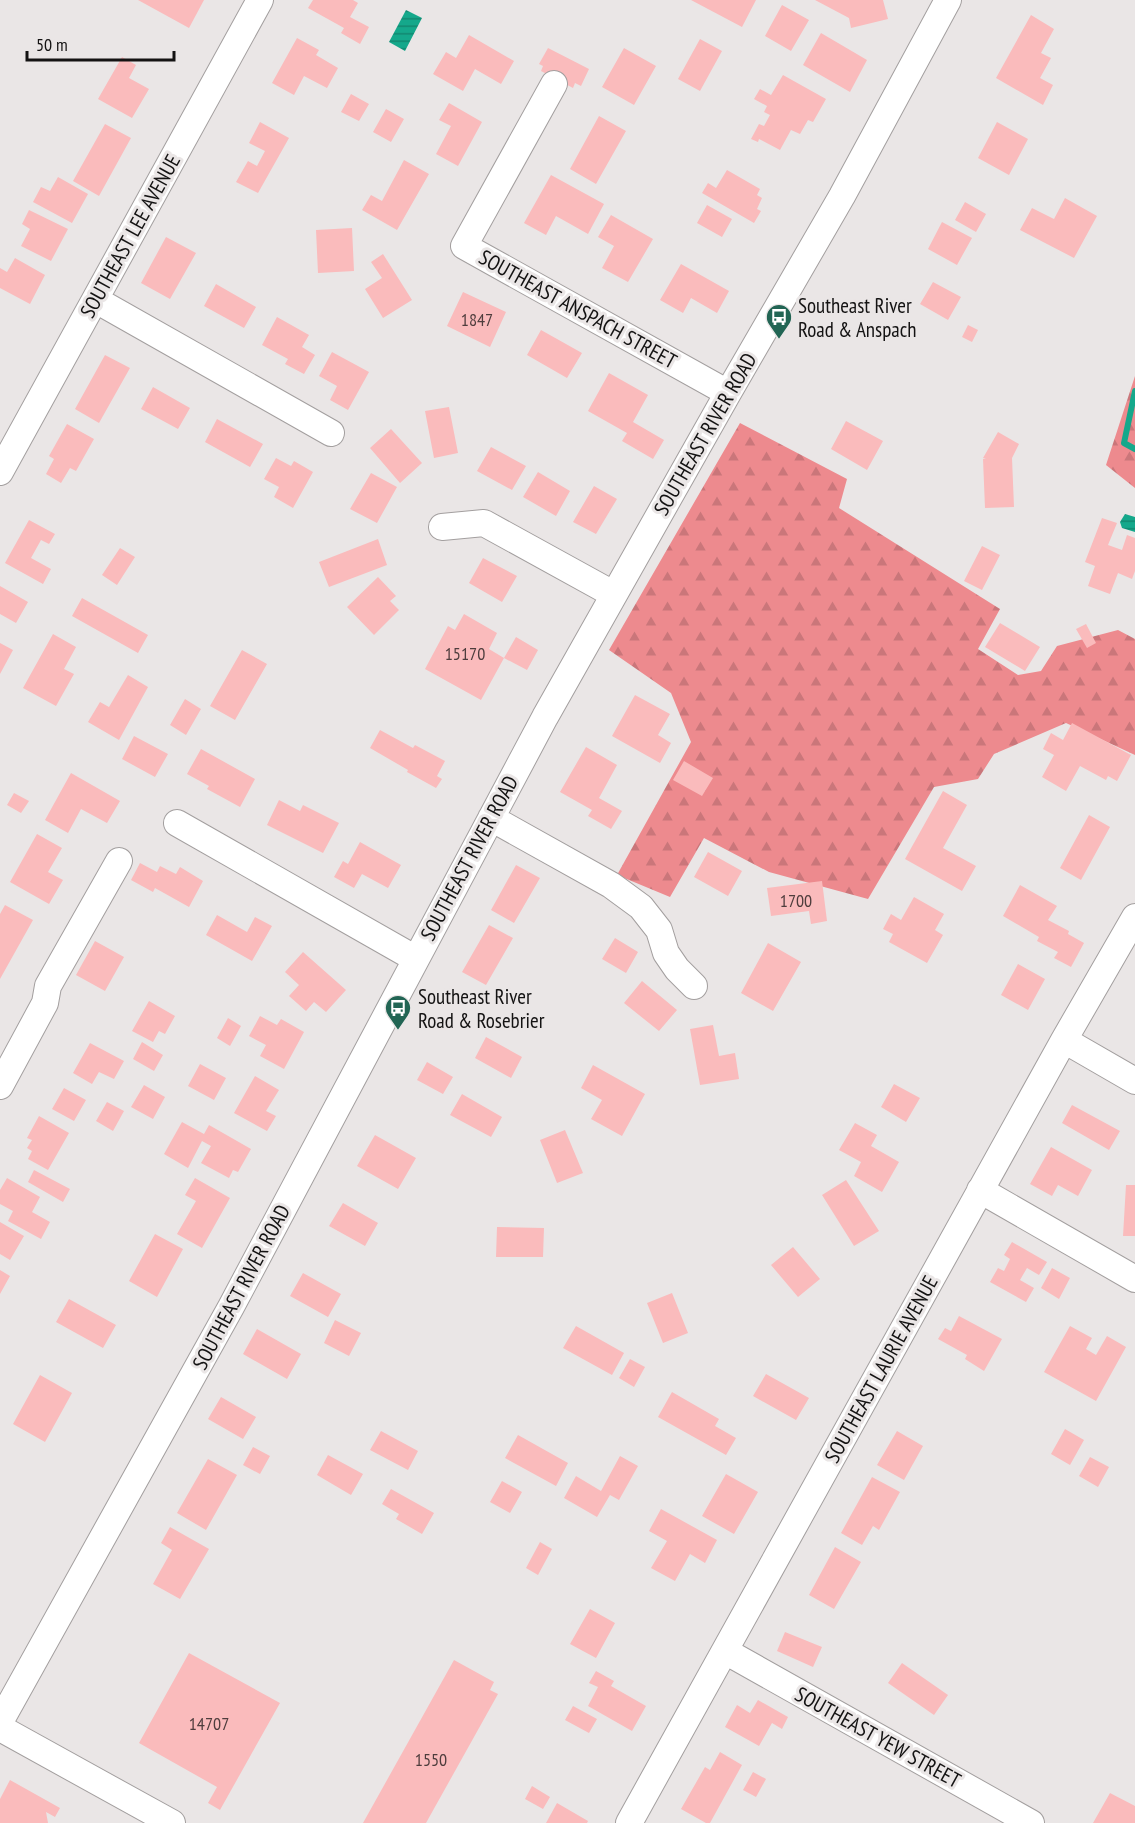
<svg xmlns="http://www.w3.org/2000/svg" width="1135" height="1823" viewBox="0 0 1135 1823" font-family="'PT Sans Narrow',sans-serif">
<style>
.forest{fill:url(#forest-firs)}
.water{fill:url(#water-rules)}
.lines{fill:none;stroke-linecap:round;stroke-linejoin:round}
.stream{stroke:#15a88b;stroke-width:6}
.building{fill:#fabbbc}
.minor-casing{stroke:#a39f9f;stroke-width:28}
.minor{stroke:#fff;stroke-width:26}
.labels{text-anchor:middle;dominant-baseline:central;stroke-width:6;stroke-linejoin:round;paint-order:stroke}
.number-label{font-size:18px;fill:#4e3d3d}
.street-label{font-size:21px;fill:#141313;stroke:#eae6e6}
.poi-label{font-size:21px;fill:#141313;stroke:#eae6e6;text-anchor:start}
</style>
<defs>
<pattern id="forest-firs" width="22" height="20" patternUnits="userSpaceOnUse" patternTransform="scale(1.5)"><rect width="22" height="20" fill="#ed8a8e"/><path d="M5 1l3.5 6h-7zM16 11l3.5 6h-7z" fill="#ca767a"/></pattern>
<pattern id="water-rules" width="6" height="5" patternUnits="userSpaceOnUse" patternTransform="scale(1.5)"><rect width="6" height="5" fill="#15a88b"/><path d="M0 2.5h6" fill="none" stroke="#128870"/></pattern>
</defs>
<rect width="100%" height="100%" fill="#eae6e6"/>
<!-- forest -->
<path class="forest" d="M1135 376V488L1106 465Z
M740 423 847 479 839 508 1000 609 978 649 1018 675 1041 671 1057 646 1118 630 1135 639V755L1066 723 994 754 978 779 934 787 868 899 769 872 704 838 670 897 617 875 691 742 671 693 609 650Z"/>
<!-- water -->
<path class="water" d="M406 10 422 18 405 51 389 42Z
M1125 514 1135 517V532L1122 528 1120 522Z"/>
<g class="lines">
<!-- stream -->
<path class="stream" d="M1135 391 1124 443 1135 449"/>
</g>
<!-- building -->
<path class="building" d="M138 0H204L189 28Z
M313 0H353L358 3 350 17 369 27 360 44 341 33 344 28 308 8Z
M691 0H756L742 27Z
M815 0H883L888 19 851 28 849 18Z
M782 5 809 20 791 51 765 36Z
M1031 15 1054 29 1041 53 1051 58 1040 78 1053 85 1043 105 996 78Z
M821 33 867 60 850 92 803 65Z
M469 35 514 61 501 84 475 69 463 91 433 74 446 52 456 58Z
M297 38 319 50 316 55 338 68 327 88 304 76 294 95 272 83Z
M700 39 722 51 700 91 678 79Z
M548 48 589 69 581 86 575 83 573 88 541 71 543 66 539 64Z
M624 48 656 66 634 105 602 87Z
M122 57 136 65 129 78 149 89 132 118 98 99Z
M783 75 826 99 813 122 808 120 800 134 791 130 780 150 759 139 758 142 751 139 759 124 764 126 770 115 764 112 767 106 754 99 760 89 771 95Z
M351 94 369 104 359 121 341 112Z
M449 103 482 122 458 166 436 154 451 126 439 120Z
M386 109 404 119 391 142 373 132Z
M599 116 626 131 596 184 570 169Z
M260 122 289 138 258 193 236 182 248 161 257 166 265 151 249 143Z
M997 122 1028 139 1009 175 978 158Z
M105 124 131 138 99 196 73 181Z
M404 160 429 174 397 230 362 210 371 195 382 201Z
M727 170 760 189 757 195 762 198 757 209 761 211 754 223 702 193 708 183 716 188Z
M551 175 604 204 588 234 556 216 546 235 524 223Z
M58 177 88 194 72 223 33 202 41 187 50 191Z
M1065 198 1097 216 1074 258 1020 230 1032 208 1054 219Z
M965 202 986 214 976 232 955 220Z
M707 205 732 219 722 237 697 223Z
M29 210 68 229 51 261 21 246 30 229 22 224Z
M611 215 653 239 628 282 602 268 614 246 598 237Z
M942 222 972 238 957 265 928 249Z
M352 228 354 271 318 273 316 230Z
M166 237 196 253 170 299 141 283Z
M383 254 412 300 383 318 365 289 382 278 371 262Z
M15 258 45 275 30 304 0 288V268L7 272Z
M681 264 729 291 717 313 691 298 683 313 660 300Z
M933 282 961 297 948 320 920 304Z
M216 284 256 307 244 328 204 306Z
M463 292 506 312 490 347 447 326Z
M277 317 309 335 302 347 315 355 304 374 285 364 288 359 262 345Z
M968 325 978 330 972 342 962 337Z
M541 330 582 353 567 378 527 355Z
M332 352 369 372 348 410 330 400 337 386 319 376Z
M105 355 130 368 99 423 75 409Z
M609 373 648 395 633 422 664 440 653 459 622 441 627 433 588 411Z
M153 387 190 408 178 429 141 409Z
M449 407 458 453 434 458 425 411Z
M217 419 263 444 250 467 205 442Z
M846 421 883 441 867 470 831 449Z
M67 424 94 439 76 471 70 468 61 483 46 474 54 459 49 456Z
M391 429 422 463 400 483 370 448Z
M998 432 1019 444 1012 458 1014 507 985 508 983 459H986L983 458Z
M491 447 526 466 512 490 477 471Z
M276 458 291 466 294 461 313 472 293 508 274 497 279 487 264 479Z
M538 472 570 491 556 516 523 497Z
M371 473 397 487 377 523 350 509Z
M594 486 617 499 596 534 573 522Z
M1102 518 1117 523 1108 545 1122 550 1127 535 1135 538V571L1132 579 1118 573 1110 594 1088 586 1095 566 1085 562Z
M29 520 55 534 49 544 41 540 31 558 51 569 43 584 5 563Z
M378 539 387 565 329 587 319 562Z
M982 546 1000 555 982 590 964 581Z
M120 548 135 557 117 585 102 575Z
M483 558 517 576 502 602 469 583Z
M378 577 396 596 390 601 399 610 374 635 347 607Z
M0 586 28 602 16 623 0 614Z
M82 598 148 635 138 653 72 616Z
M464 614 497 633 489 649 504 658 516 637 538 650 527 670 504 658 481 700 425 669 448 626 455 630Z
M1000 623 1040 647 1025 671 985 647Z
M1086 624 1096 643 1087 648 1076 629Z
M53 634 76 647 64 669 74 674 56 706 23 688Z
M0 643 13 650 0 674Z
M242 650 267 664 235 720 210 706Z
M128 675 148 687 119 740 88 722 100 702 109 707Z
M635 695 670 714 658 735 671 743 660 763 612 736Z
M185 699 201 709 186 735 170 725Z
M1072 723 1131 755 1117 781 1108 776 1106 780 1080 766 1066 791 1042 777 1054 755 1043 749 1051 733 1063 740Z
M380 730 413 748 415 745 445 761 437 776 442 779 436 788 407 772 408 770 370 748Z
M134 736 168 754 155 777 122 759Z
M586 747 617 765 599 798 622 811 611 829 588 816 592 810 560 792Z
M201 749 255 779 240 807 207 789 209 786 187 774Z
M684 761 713 778 702 796 673 780Z
M71 773 120 801 107 823 81 809 68 833 45 820Z
M943 791 967 805 943 848 976 866 962 891 905 859Z
M14 793 29 801 21 813 7 805Z
M279 800 300 811 303 805 339 823 323 853 267 825Z
M1089 815 1110 827 1081 880 1060 868Z
M37 834 62 848 48 872 63 880 49 904 10 882Z
M360 842 401 865 388 888 362 874 354 888 334 877 343 861 348 864Z
M708 852 742 871 728 896 694 877Z
M140 863 157 872 160 866 176 874 180 867 203 881 189 907 155 888 153 892 131 880Z
M516 865 540 878 514 923 491 910Z
M822 881 827 921 811 924 809 911 771 916 767 888Z
M1020 885 1057 906 1048 920 1069 931 1068 934 1084 943 1071 967 1054 958 1058 952 1037 941 1039 937 1003 916Z
M914 897 944 914 935 930 943 935 927 963 889 942 893 934 883 929 891 914 901 920Z
M5 905 33 920 0 979V914Z
M217 915 247 932 255 917 272 926 252 961 206 935Z
M489 925 513 938 486 985 462 972Z
M615 938 638 952 626 973 602 959Z
M95 941 124 957 105 991 76 975Z
M768 943 801 962 773 1011 741 993Z
M303 952 346 990 326 1012 314 1002 306 1011 289 996 299 985 285 972Z
M1018 964 1045 979 1028 1010 1001 995Z
M642 981 677 1010 659 1031 624 1003Z
M149 1001 175 1016 165 1034 159 1031 153 1042 132 1031Z
M260 1016 277 1025 281 1019 304 1032 284 1069 260 1056 266 1045 249 1036Z
M228 1018 241 1026 230 1046 217 1038Z
M713 1025 719 1056 735 1053 739 1079 700 1085 690 1029Z
M486 1037 522 1057 511 1078 475 1058Z
M142 1042 163 1055 154 1071 133 1059Z
M90 1043 124 1061 114 1079 99 1072 92 1084 73 1073Z
M427 1062 453 1077 443 1094 417 1080Z
M200 1064 226 1078 214 1100 188 1086Z
M593 1065 645 1094 622 1136 591 1119 602 1100 581 1088Z
M255 1076 279 1090 266 1111 276 1116 267 1131 234 1113Z
M894 1084 920 1098 906 1122 881 1107Z
M144 1085 165 1097 153 1119 131 1107Z
M64 1088 86 1100 74 1121 52 1109Z
M462 1094 502 1117 491 1137 450 1115Z
M107 1102 124 1111 113 1131 96 1121Z
M1072 1105 1120 1131 1109 1150 1062 1123Z
M39 1116 69 1133 48 1170 28 1159 32 1151 27 1148 32 1140 27 1138Z
M182 1122 204 1134 209 1125 251 1149 238 1172 233 1170 229 1178 201 1163 211 1146 202 1141 188 1168 164 1154Z
M855 1123 877 1135 871 1146 899 1162 882 1192 854 1176 861 1162 839 1150Z
M565 1130 583 1173 557 1183 540 1140Z
M375 1135 416 1158 398 1189 357 1166Z
M1051 1147 1092 1170 1078 1196 1058 1185 1052 1196 1030 1184Z
M34 1170 70 1189 63 1202 28 1182Z
M7 1178 40 1197 32 1212 50 1222 41 1239 8 1221 13 1211 0 1204V1190Z
M195 1178 230 1198 202 1248 177 1234 196 1201 185 1195Z
M846 1180 879 1231 854 1246 822 1195Z
M1126 1185H1135V1236H1123Z
M343 1203 378 1223 365 1246 329 1226Z
M0 1222 24 1236 10 1260 0 1254Z
M497 1227 544 1228 543 1257H496Z
M155 1234 183 1249 157 1297 129 1281Z
M1012 1242 1047 1262 1039 1275 1027 1268 1020 1280 1034 1288 1026 1302 990 1282 998 1268 1004 1271 1010 1259 1004 1255Z
M793 1247 820 1279 798 1297 771 1265Z
M1052 1268 1070 1278 1059 1299 1041 1288Z
M0 1270 10 1276 0 1294Z
M303 1273 341 1294 328 1317 290 1296Z
M672 1293 688 1333 663 1343 647 1303Z
M69 1299 116 1325 103 1348 56 1322Z
M959 1316 1002 1339 984 1371 965 1359 967 1355 938 1339 945 1328 951 1331Z
M335 1320 361 1333 349 1356 324 1343Z
M576 1326 624 1353 612 1375 563 1348Z
M1070 1326 1092 1338 1086 1349 1096 1355 1107 1336 1126 1347 1096 1401 1044 1372Z
M257 1329 301 1354 287 1379 243 1354Z
M630 1359 645 1367 634 1387 619 1378Z
M766 1374 809 1398 796 1420 753 1396Z
M40 1375 72 1393 45 1442 13 1424Z
M672 1392 719 1419 715 1426 736 1438 726 1455 658 1417Z
M221 1397 256 1417 243 1439 208 1419Z
M1065 1429 1084 1440 1070 1465 1051 1454Z
M381 1431 418 1451 408 1470 370 1450Z
M897 1431 923 1446 904 1480 877 1465Z
M518 1435 568 1463 556 1486 505 1458Z
M253 1447 270 1456 260 1474 243 1465Z
M328 1455 363 1474 351 1495 317 1475Z
M620 1456 638 1466 619 1500 610 1495 597 1517 564 1498 576 1476 601 1491Z
M1090 1457 1109 1467 1098 1487 1079 1476Z
M208 1459 237 1475 206 1530 177 1513Z
M726 1474 758 1492 734 1534 702 1516Z
M872 1477 900 1492 879 1530 873 1526 862 1545 841 1533Z
M502 1481 522 1492 510 1513 490 1502Z
M391 1489 434 1513 422 1534 396 1519 399 1514 382 1504Z
M661 1509 717 1540 705 1563 690 1554 675 1581 651 1568 667 1541 649 1531Z
M170 1527 209 1549 180 1599 153 1584 172 1550 161 1543Z
M540 1542 552 1549 538 1575 526 1568Z
M835 1547 861 1562 834 1609 809 1595Z
M590 1609 615 1623 596 1658 570 1644Z
M785 1632 822 1647 813 1667 777 1651Z
M189 1653 280 1703 220 1810 208 1803 217 1787 139 1743Z
M454 1660 494 1682 490 1690 498 1694 426 1823H363Z
M902 1663 948 1695 934 1715 888 1683Z
M596 1671 614 1681 611 1686 646 1706 632 1731 588 1706 598 1687 589 1683Z
M758 1700 788 1717 782 1729 772 1723 759 1746 725 1727 737 1705 750 1713Z
M573 1706 597 1719 589 1733 565 1720Z
M720 1752 742 1765 710 1823H706L681 1809 705 1767 710 1770Z
M753 1772 766 1779 756 1797 743 1790Z
M10 1780 60 1808 55 1817 46 1812 48 1823H0V1799Z
M532 1786 550 1797 543 1809 525 1799Z
M1110 1793 1135 1806V1823H1093Z
M557 1803 588 1821 587 1823H546Z"/>
<g class="lines">
<!-- minor casing -->
<g class="minor-casing">
<path id="minor" d="M554 84 464 246 728 393
M96 300 331 433
M0 472 260 0
M442 527 484 523 613 594
M491 818 611 885 641 907 659 930 666 953 677 969 694 986
M177 823 416 959
M1064 1040 1135 1081
M0 1086 45 1003 48 986 119 861
M980 1190 1135 1279
M725 1651 1031 1823
M0 1722 231 1307 545 717 728 393 842 196 948 0
M0 1728 172 1823
M629 1823 1064 1040 1135 917"/>
</g>
<!-- minor -->
<use href="#minor" class="minor"/>
</g>
<!-- icons -->
<defs>
<g id="bus-pin" transform="scale(1.35)"><path d="M0 17L-7.5 6A9.5 9.5 0 1 1 7.5 6Z" fill="#226554" stroke="#eae6e6"/><path d="M-5-6H5V4H4V6H2V4H-2V6H-4V4H-5ZM-3.5-4V0h7V-4ZM-3.5 1.2v1.5H-2V1.2ZM2 1.2v1.5H3.5V1.2Z" fill="#fff"/></g>
</defs>
<g fill-rule="evenodd">
<use href="#bus-pin" x="779" y="317"/>
<use href="#bus-pin" x="398" y="1008"/>
</g>
<g class="labels">
<!-- number labels -->
<g class="number-label">
<text x="477" y="319">1847</text>
<text x="465" y="653">15170</text>
<text x="796" y="900">1700</text>
<text x="209" y="1723">14707</text>
<text x="431" y="1759">1550</text>
</g>
<!-- street labels -->
<g class="street-label">
<text transform="translate(130 236) rotate(-61)">SOUTHEAST LEE AVENUE</text>
<text transform="translate(578 309) rotate(29)">SOUTHEAST ANSPACH STREET</text>
<text transform="translate(705 434) rotate(-60)">SOUTHEAST RIVER ROAD</text>
<text transform="translate(469 858) rotate(-62)">SOUTHEAST RIVER ROAD</text>
<text transform="translate(241 1287) rotate(-62)">SOUTHEAST RIVER ROAD</text>
<text transform="translate(881 1369) rotate(-61)">SOUTHEAST LAURIE AVENUE</text>
<text transform="translate(878 1737) rotate(29)">SOUTHEAST YEW STREET</text>
</g>
<!-- poi labels -->
<g class="poi-label">
<text x="798" y="305">Southeast River<tspan x="798" dy="24">Road &amp; Anspach</tspan></text>
<text x="418" y="996">Southeast River<tspan x="418" dy="24">Road &amp; Rosebrier</tspan></text>
</g>
</g>
<!-- scale -->
<path d="M27 51v9h147v-9" fill="none" stroke="#141313" stroke-width="3"/>
<text x="36" y="51" font-size="18" fill="#141313" stroke="#eae6e6" stroke-width="4.5" paint-order="stroke">50 m</text>
</svg>
